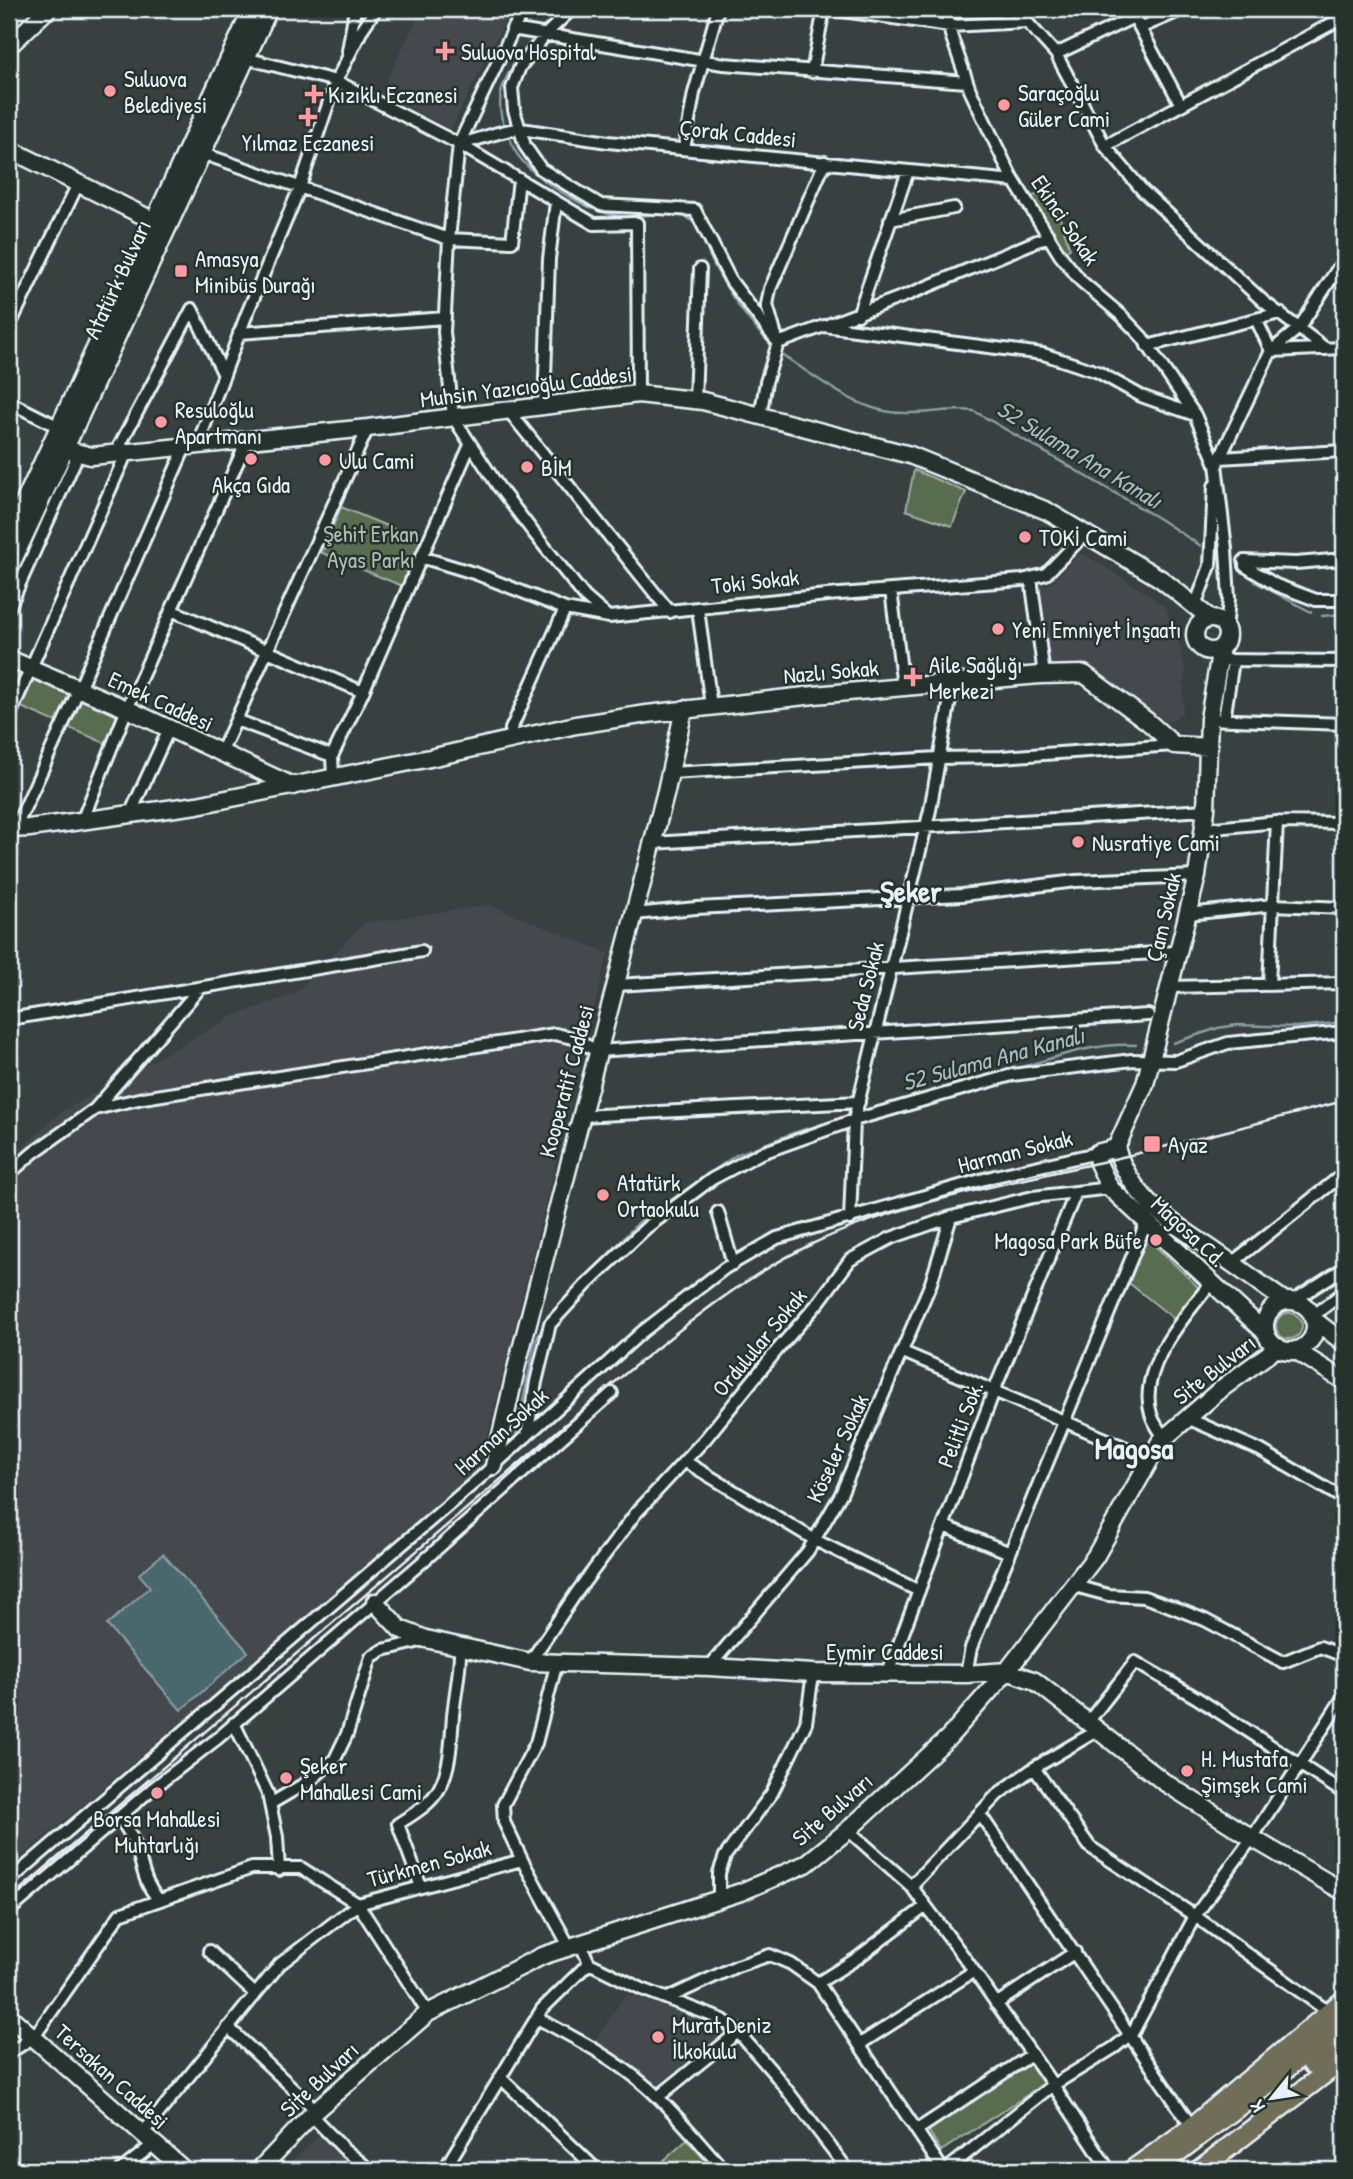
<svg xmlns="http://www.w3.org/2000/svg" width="1353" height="2179" viewBox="0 0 1353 2179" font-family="'Patrick Hand',sans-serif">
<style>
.built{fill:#454a4d}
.green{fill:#596c4f;stroke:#a0aea4;stroke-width:2}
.water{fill:#48676e;stroke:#889ea5;stroke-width:2}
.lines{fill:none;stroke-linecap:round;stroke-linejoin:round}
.stream{stroke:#889ea5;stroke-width:2.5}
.street-casing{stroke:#e8f1f8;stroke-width:16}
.secondary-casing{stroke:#e8f1f8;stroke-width:21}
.primary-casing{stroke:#e8f1f8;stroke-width:23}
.highway-casing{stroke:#e8f1f8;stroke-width:26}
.street{stroke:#26332d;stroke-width:10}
.secondary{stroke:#26332d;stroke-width:16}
.primary{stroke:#706e59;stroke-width:18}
.highway{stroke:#706e59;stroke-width:21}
.rail{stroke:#e8f1f8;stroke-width:2.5}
.poi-dot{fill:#ff9aa2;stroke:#26332d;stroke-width:2.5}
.labels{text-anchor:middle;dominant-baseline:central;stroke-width:5;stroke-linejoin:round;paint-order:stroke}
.poi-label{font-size:23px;fill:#e8f1f8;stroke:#26332d;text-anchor:start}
.street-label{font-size:23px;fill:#e8f1f8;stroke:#26332d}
.park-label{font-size:23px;fill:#afbcb4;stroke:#26332d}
.water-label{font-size:24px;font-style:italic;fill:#a8bac1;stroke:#26332d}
.district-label{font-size:30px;font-weight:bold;fill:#e8f1f8;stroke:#26332d}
</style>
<rect width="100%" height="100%" fill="#384040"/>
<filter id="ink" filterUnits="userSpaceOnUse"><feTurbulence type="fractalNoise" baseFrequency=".0143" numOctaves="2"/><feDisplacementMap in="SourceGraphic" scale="14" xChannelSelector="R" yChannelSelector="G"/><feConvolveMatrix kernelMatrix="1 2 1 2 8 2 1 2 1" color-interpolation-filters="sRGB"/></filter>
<g filter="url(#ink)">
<!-- built -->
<path class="built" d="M422 9H511L451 129 380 93Z
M1079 554H1084L1145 592 1165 607 1178 637 1185 671 1182 712 1174 720 1162 723 1087 669 1046 665 1036 592 1038 586 1051 584Z
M490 905 608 953 478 1472 9 1867V1160L60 1113 231 1017 296 993 364 923Z
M626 1994 725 2026 726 2030 657 2087 593 2043Z
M321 2134 361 2170H283Z"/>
<!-- green -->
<path class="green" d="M1052 193 1070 249 1065 251 1032 196Z
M914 470 966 492 952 526 906 510Z
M341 507 421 540 402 586 322 553Z
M34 679 120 717 107 744 21 707Z
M1147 1238 1201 1290 1174 1319 1124 1279Z
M1276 1326a13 13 0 1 1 26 0a13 13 0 1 1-26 0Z
M1030 2062 1044 2084 941 2151 927 2128Z
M687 2140 714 2170H653Z"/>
<!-- water -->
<path class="water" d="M163 1554 248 1652 181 1710 107 1625 150 1587 139 1574Z"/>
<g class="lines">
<!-- stream -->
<path class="stream" d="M550 23 562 9
M505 128C490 92 511 65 535 39
M508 134C511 140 513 148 517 154 535 180 588 212 620 216 637 218 681 208 693 222 702 232 706 249 712 261 725 288 751 327 774 347
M784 356C819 379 859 413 904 413 927 414 950 408 974 411L1158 518 1201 546
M1255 582 1311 612
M1322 616 1344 614
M1173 1043 1218 1028 1237 1025 1297 1027 1344 1022
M1009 1071C1050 1059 1093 1042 1136 1045
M861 1112 1002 1072
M516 1436 535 1342 547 1319 638 1223 736 1155 793 1133 845 1117"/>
<!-- street casing -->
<g class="street-casing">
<path id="street" d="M523 9 459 144 449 239 444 332 453 417 498 486 533 532 585 597 607 616
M572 9 546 34 520 67 512 88 514 110 525 146 541 169 601 205 695 210 731 281 778 343 824 326 1043 354 1098 372 1141 396 1195 415
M828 9 950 26 1027 22 1021 9
M946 9 951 35 970 90 1011 176 1060 255 1081 281 1121 315 1142 337 1195 415 1216 464 1226 549 1229 599 1226 630
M1130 9 1180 103
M1027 22 1056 54 1105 146 1143 191 1264 302 1326 349
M1140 28 1184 9
M512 29 723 64 967 82
M348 51 355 9
M1056 54 1134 17
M245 58 336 81 459 144 594 224 637 223 638 394
M812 72 824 9
M459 144C480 140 502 129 521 129L608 142 1014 181
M1105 146 1344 17
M684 149 694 93 718 9
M201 153 449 239 512 242 519 179
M890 220 954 208
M192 309 224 375
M858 315 908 171
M1256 319 1271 351 1344 348
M830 324 907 295 1049 236
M9 327 78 184
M239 333 445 318
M1147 346 1280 313
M695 400 700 269
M9 402 59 427
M544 406 549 259 556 202
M508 410 670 612
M760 416 766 382 778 343 767 305 770 289 825 162
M197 446 246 316 300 187 336 81 363 28 376 9
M115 454 192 309
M1219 458 1344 451
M1216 466 1271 351 1299 328 1344 259
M421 557 477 574 565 609 609 617 827 595 1022 580 1046 574 1085 534
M1244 561 1296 563 1344 559
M1245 566 1276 585 1316 600H1344
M1031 578 1044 675
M891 590 903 687
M1195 606 1210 566 1214 486
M9 608 79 452
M698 609 711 706
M171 610 363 692
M1218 660 1344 661
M9 717 127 452
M1209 719 1344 724
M236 720 332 756
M1224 720 1233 661
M513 739 511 729 565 609
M221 753 368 428
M670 773 939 758 1001 757 1174 745
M333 777 332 756 363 692 470 445
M130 814 169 729
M82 821 127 709 247 441
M15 829 79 689 185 447
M1204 829 1277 822 1344 823
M652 843 1206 810
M634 914 696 908 962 895 1076 881 1197 876
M1188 914 1273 905 1344 908
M1269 984 1277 822
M615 985C803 974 991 961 1179 952
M1170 987 1344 983
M9 1019 422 951
M95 1109 200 988
M580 1116 859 1102
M9 1174 33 1153 95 1109 143 1098 555 1034 573 1038 597 1051 1148 1015
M718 1212 733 1264
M850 1219 854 1120 930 810 953 683
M1232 1263 1337 1179 1344 1176
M1293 1301 1344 1268
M1313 1316 1344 1292
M903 1352 1150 1458
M1187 1418 1260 1450 1344 1499
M527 1436 536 1382 550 1324 586 1285 646 1228 712 1179 759 1154 854 1120 1012 1075 1132 1060 1176 1061 1228 1043 1344 1032
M1164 1438C1160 1431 1153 1422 1151 1414 1137 1368 1185 1316 1211 1283
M686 1462 815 1540 919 1591
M944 1526 1010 1553
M1075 1586 1108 1595 1144 1597 1167 1605 1205 1620 1283 1662 1320 1647 1344 1656
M530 1662 577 1592 636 1513 706 1438 778 1349 819 1302 850 1260 891 1238 951 1217 1033 1197 1110 1188
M709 1667 808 1551 841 1494 931 1283 951 1217
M888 1673 994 1391 1076 1192
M966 1674 971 1648 1146 1223
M1088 1722 1135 1662 1197 1698 1344 1793
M234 1723 268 1794 277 1837 279 1870
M1034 1768 1090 1847 1195 1916 1330 2013
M270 1804 311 1780 335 1759 347 1734 371 1657 383 1650 425 1640
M980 1814 1192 2127
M119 1817C126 1827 132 1836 136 1847 144 1868 142 1881 159 1900
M848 1830 911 1886 967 1961 1053 2085 1109 2170
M522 1860 504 1822 503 1805 536 1743 557 1662
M9 1881 481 1477 642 1332 725 1268 777 1238 995 1176 1097 1153
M911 1886 998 1794 1034 1768 1098 1730
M421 1887 398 1824C413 1814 430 1805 439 1789 451 1767 451 1740 453 1716 455 1692 461 1670 460 1646
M719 1898V1873L725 1856 772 1793 806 1723 813 1673
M9 1911 152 1789 218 1738 428 1557 612 1393
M581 1945 589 1963 642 1989 723 2020 738 2032 777 2077 848 2170
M209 1951 255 1994
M818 1983 943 2170
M668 1998 737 1966 770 1955 791 1964 818 1983 856 1959 926 1906
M996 2004 1075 1952
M537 2018C575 2038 614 2058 647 2087 675 2112 699 2142 724 2170
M228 2027 316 2110
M860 2044 974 1971
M9 2053 34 2037 120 1914 252 1868H301L358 1904 522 1860 570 1948
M501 2078 597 2170
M658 2097 738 2032
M311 2115 343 2148 370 2170
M917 2130 1031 2055
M142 2134 280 1964 358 1904 428 2013
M121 2170 154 2144
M444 2170 542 2009 589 1963
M946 2170 1050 2087 1115 2047 1133 2032 1195 1916 1252 1838 1344 1696"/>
</g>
<!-- secondary casing -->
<g class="secondary-casing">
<path id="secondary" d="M9 46 48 9
M9 149 154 221
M52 442 64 449 91 456 368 428 638 394 703 401 910 455 1047 511 1161 579 1211 619
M9 535 252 9
M9 569 269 9
M1195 635a16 16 0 1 1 32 0a16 16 0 1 1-32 0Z
M9 659 127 709 293 786
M9 829 29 828 197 805 430 758 576 725 647 714 814 695 1040 675 1084 674 1147 721 1174 745 1209 747
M1116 1148 1145 1084 1197 876 1206 810 1209 719 1221 647
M1116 1148 1097 1153 1098 1163 1110 1188 1266 1333
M1116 1148C1134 1205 1178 1225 1223 1257 1244 1271 1264 1287 1285 1301
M1265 1326a25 25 0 1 1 50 0a25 25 0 1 1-50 0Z
M1313 1319 1344 1343
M1295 1350 1344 1381
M494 1466 517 1365 666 791 684 709
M375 1602 400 1629 426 1639 530 1662 709 1667 813 1673 966 1674 1007 1671 1035 1681 1164 1782 1252 1838 1344 1892
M9 2016 184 2170
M259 2170 316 2110 428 2013 542 1956 741 1892 806 1864 848 1830 949 1737 1007 1671 1095 1557 1160 1442 1221 1389 1278 1347"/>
</g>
<!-- primary casing -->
<g class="primary-casing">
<path id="primary" d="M1132 2170 1192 2127 1344 2000
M1199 2170 1344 2059"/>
</g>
<!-- highway casing -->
<g class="highway-casing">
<path id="highway" d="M1313 2063 1344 2037
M1152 2170 1271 2080 1344 2017"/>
</g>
<!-- street -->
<use href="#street" class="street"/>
<!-- secondary -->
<use href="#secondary" class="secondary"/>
<!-- primary -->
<use href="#primary" class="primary"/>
<!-- highway -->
<use href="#highway" class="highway"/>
<!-- rail -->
<path class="rail" d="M9 1899 609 1387C673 1335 737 1280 812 1244 897 1204 1001 1185 1092 1164 1176 1145 1260 1122 1344 1101"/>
</g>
</g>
<!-- markers -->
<g class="poi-dot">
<path d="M441.5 40.5h7v7h7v7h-7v7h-7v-7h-7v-7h7z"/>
<circle cx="110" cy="91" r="7"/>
<path d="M310.5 83.5h7v7h7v7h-7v7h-7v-7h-7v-7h7z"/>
<circle cx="1004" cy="105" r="7"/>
<path d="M304.5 106.5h7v7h7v7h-7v7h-7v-7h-7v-7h7z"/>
<rect x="174" y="264" width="14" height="14" rx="3.5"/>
<circle cx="161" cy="422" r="7"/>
<circle cx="251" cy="459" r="7"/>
<circle cx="325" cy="460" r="7"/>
<circle cx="527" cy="467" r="7"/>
<circle cx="1025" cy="537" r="7"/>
<circle cx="998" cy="629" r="7"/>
<path d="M909.5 666.5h7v7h7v7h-7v7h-7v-7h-7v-7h7z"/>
<circle cx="1078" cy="842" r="7"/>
<rect x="1143" y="1135" width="18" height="18" rx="3.5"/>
<circle cx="603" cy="1195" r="7"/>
<circle cx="1156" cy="1240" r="7"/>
<circle cx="1187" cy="1771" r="7"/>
<circle cx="286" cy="1778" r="7"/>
<circle cx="157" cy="1793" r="7"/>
<circle cx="658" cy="2037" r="7"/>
</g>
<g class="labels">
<!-- poi labels -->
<g class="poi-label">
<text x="461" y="51">Suluova Hospital</text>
<text x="124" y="78">Suluova<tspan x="124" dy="26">Belediyesi</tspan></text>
<text x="1018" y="92">Saraçoğlu<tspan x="1018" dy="26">Güler Cami</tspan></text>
<text x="328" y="94">Kızıklı Eczanesi</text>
<text x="308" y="142" text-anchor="middle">Yılmaz Eczanesi</text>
<text x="195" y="258">Amasya<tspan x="195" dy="26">Minibüs Durağı</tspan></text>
<text x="175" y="409">Resuloğlu<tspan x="175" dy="26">Apartmanı</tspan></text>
<text x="339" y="460">Ulu Cami</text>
<text x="541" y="467">BİM</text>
<text x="251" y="484" text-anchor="middle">Akça Gıda</text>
<text x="1039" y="537">TOKİ Cami</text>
<text x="1012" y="629">Yeni Emniyet İnşaatı</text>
<text x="929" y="664">Aile Sağlığı<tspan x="929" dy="26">Merkezi</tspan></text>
<text x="1092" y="842">Nusratiye Cami</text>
<text x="1168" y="1144">Ayaz</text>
<text x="617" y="1182">Atatürk<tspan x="617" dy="26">Ortaokulu</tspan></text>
<text x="1142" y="1240" text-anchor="end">Magosa Park Büfe</text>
<text x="1201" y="1758">H. Mustafa<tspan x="1201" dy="26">Şimşek Cami</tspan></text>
<text x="300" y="1765">Şeker<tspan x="300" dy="26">Mahallesi Cami</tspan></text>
<text x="157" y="1818" text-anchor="middle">Borsa Mahallesi<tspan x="157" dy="26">Muhtarlığı</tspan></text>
<text x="672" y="2024">Murat Deniz<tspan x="672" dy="26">İlkokulu</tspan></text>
</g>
<!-- street labels -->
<g class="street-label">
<text transform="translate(738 133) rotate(6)">Çorak Caddesi</text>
<text transform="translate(1066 220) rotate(56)">Ekinci Sokak</text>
<text transform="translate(117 279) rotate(-65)">Atatürk Bulvarı</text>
<text transform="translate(526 386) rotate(-7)">Muhsin Yazıcıoğlu Caddesi</text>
<text transform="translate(755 581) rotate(-6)">Toki Sokak</text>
<text transform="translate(831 671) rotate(-5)">Nazlı Sokak</text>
<text transform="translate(161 701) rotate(25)">Emek Caddesi</text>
<text transform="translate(1163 917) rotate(-77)">Çam Sokak</text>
<text transform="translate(865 986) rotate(-76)">Seda Sokak</text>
<text transform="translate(566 1081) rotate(-75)">Kooperatif Caddesi</text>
<text transform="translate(1015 1151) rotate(-14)">Harman Sokak</text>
<text transform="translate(1189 1231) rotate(43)">Magosa Cd.</text>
<text transform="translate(759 1342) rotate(-50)">Ordulular Sokak</text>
<text transform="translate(1214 1369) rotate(-38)">Site Bulvarı</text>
<text transform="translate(960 1424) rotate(-69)">Pelitli Sok.</text>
<text transform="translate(501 1431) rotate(-42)">Harman Sokak</text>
<text transform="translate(837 1448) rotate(-65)">Köseler Sokak</text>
<text x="885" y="1651">Eymir Caddesi</text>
<text transform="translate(832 1809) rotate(-41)">Site Bulvarı</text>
<text transform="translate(429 1863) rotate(-15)">Türkmen Sokak</text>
<text transform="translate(112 2076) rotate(42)">Tersakan Caddesi</text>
<text transform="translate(319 2079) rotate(-43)">Site Bulvarı</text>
</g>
<!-- park labels -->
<g class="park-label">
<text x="371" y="533">Şehit Erkan<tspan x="371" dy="26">Ayas Parkı</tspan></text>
</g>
<!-- water labels -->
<g class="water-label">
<text transform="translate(1080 454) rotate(31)">S2 Sulama Ana Kanalı</text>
<text transform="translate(993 1058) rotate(-15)">S2 Sulama Ana Kanalı</text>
</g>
<!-- district labels -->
<g class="district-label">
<text x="911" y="891">Şeker</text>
<text x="1134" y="1448">Magosa</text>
</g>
</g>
<!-- margin -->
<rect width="1353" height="2179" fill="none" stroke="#26332d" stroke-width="35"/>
<rect x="18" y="18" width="1318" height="2144" fill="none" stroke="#e8f1f8" stroke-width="2.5" filter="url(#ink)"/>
<!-- north arrow -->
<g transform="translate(1272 2098) rotate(240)" stroke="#26332d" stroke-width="5" paint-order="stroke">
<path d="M0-5L12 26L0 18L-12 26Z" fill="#e8f1f8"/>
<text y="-10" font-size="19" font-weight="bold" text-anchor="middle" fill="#e8f1f8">K</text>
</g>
</svg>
